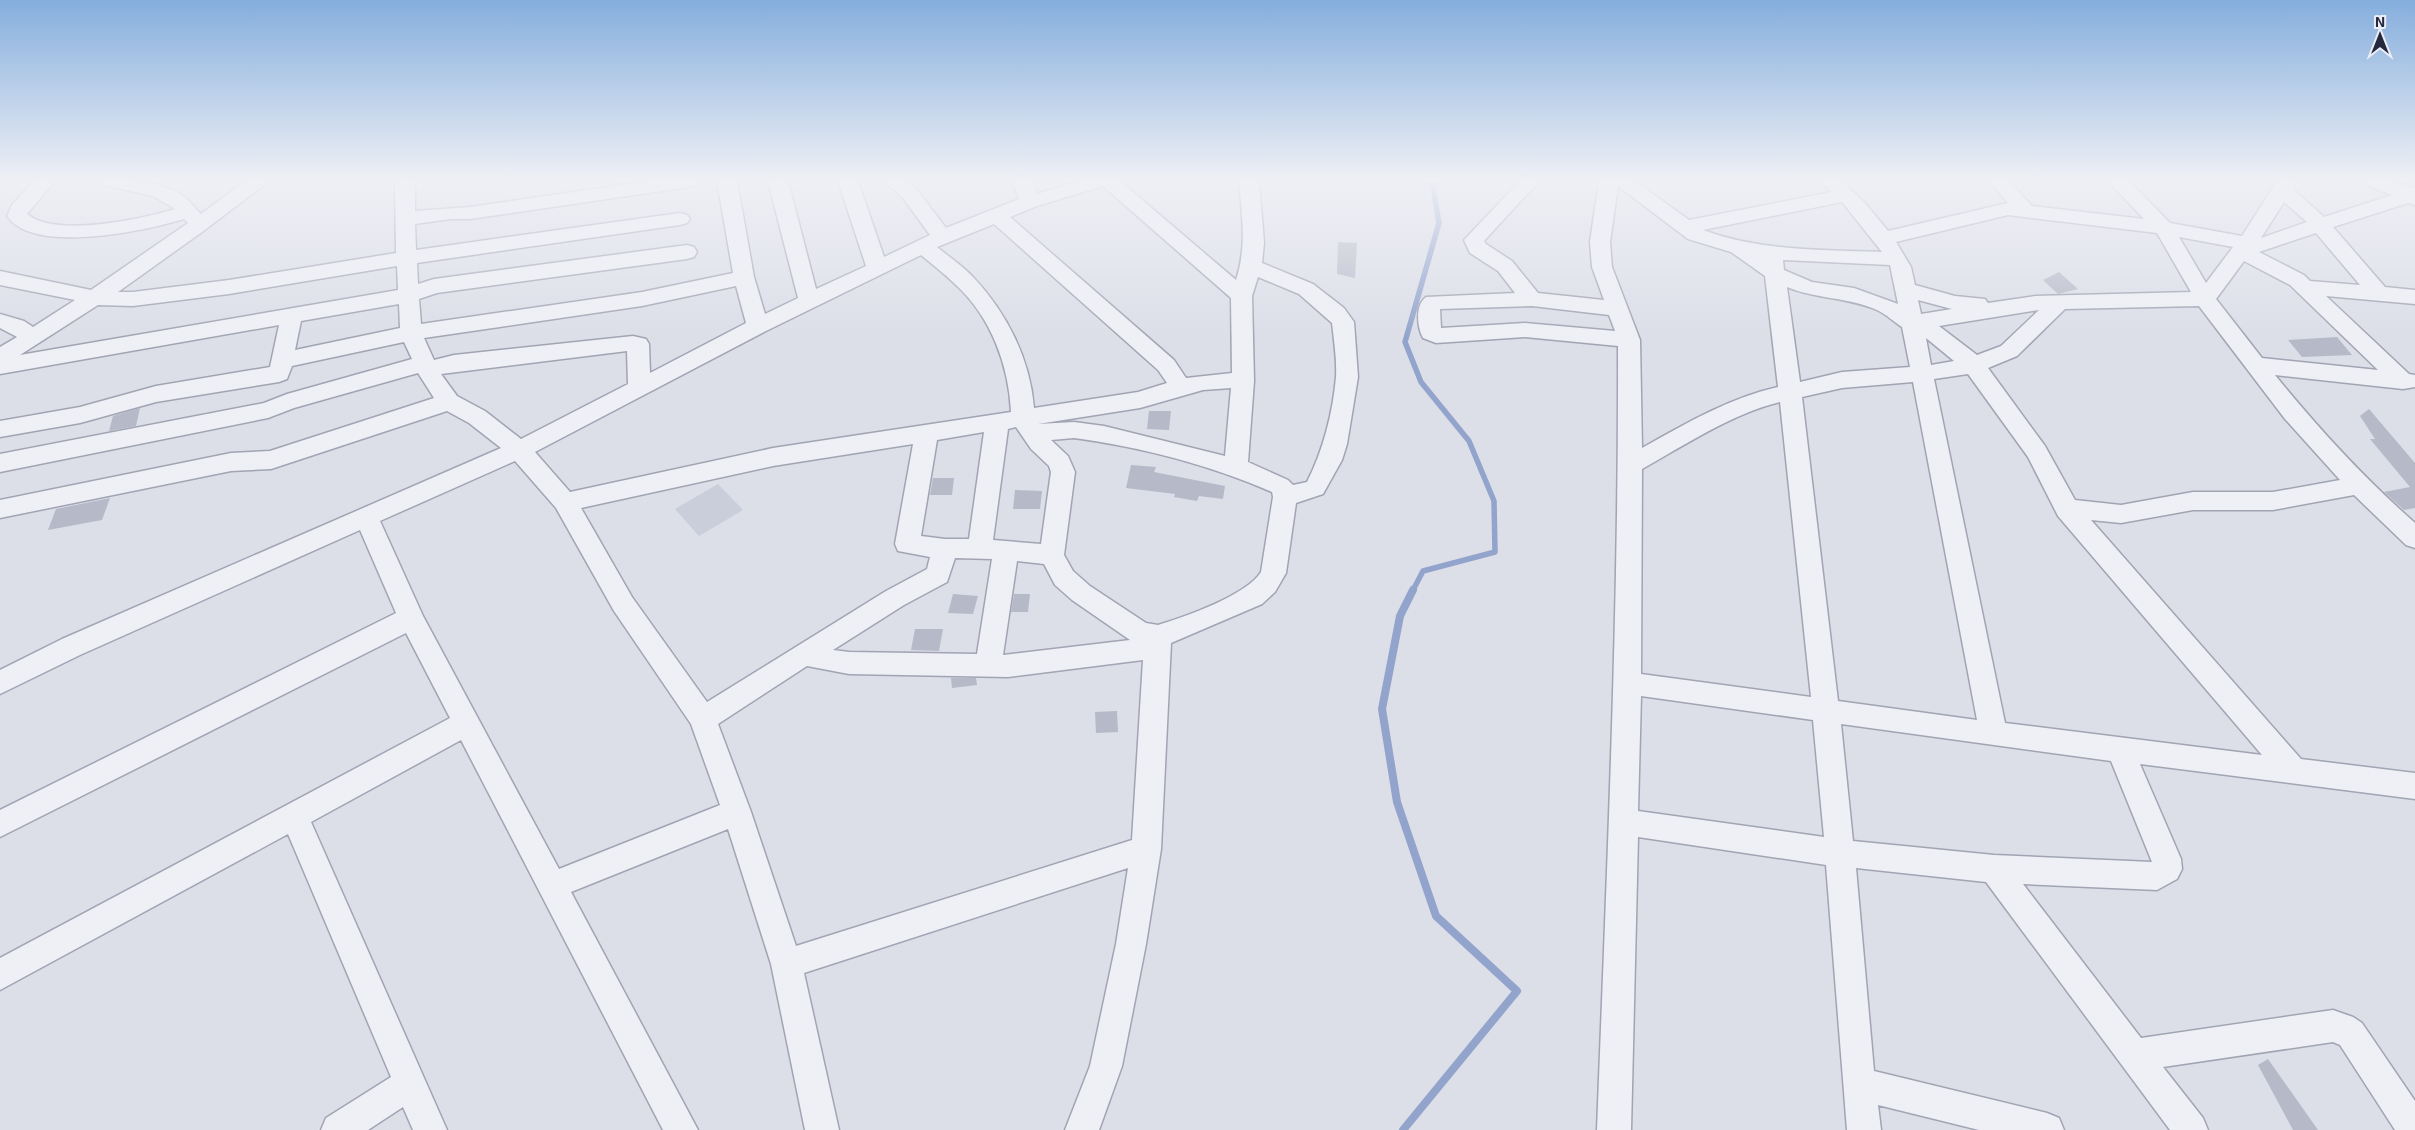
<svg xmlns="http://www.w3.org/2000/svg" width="2415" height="1130" viewBox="0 0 2415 1130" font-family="'Exo 2',sans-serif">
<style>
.built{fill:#cacdda}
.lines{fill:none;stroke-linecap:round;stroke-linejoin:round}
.stream-far1{stroke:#92a4cc;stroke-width:5.5}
.stream{stroke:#92a4cc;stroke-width:8}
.building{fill:#b6b9c8}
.street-casing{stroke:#a1a4b2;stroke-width:3}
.street{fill:#eff0f6;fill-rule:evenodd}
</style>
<rect width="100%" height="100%" fill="#dcdee8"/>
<!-- built -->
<path class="built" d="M718 484 743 510 699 536 675 509Z"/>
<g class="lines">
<!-- stream-far1 -->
<path class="stream-far1" d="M1412 592 1423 571 1495 552 1494 501 1469 441 1421 382 1405 342 1439 223 1432 181"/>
<!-- stream -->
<path class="stream" d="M1403 1130 1517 991 1436 916 1397 802 1382 709 1400 616 1413 590"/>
</g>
<!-- building -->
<path class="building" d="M1338 242 1357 243 1355 278 1337 274Z
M2059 272 2078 289 2058 294 2043 280Z
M2337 337 2352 355 2302 357 2288 340Z
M140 408 136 426 109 431 113 416Z
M2369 409 2415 463V508L2404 510 2384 492 2410 487 2370 439H2375L2360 416Z
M1149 411H1171L1169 430 1147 429Z
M1131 465 1156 467 1154 472 1225 486 1223 499 1199 496 1197 501 1174 497 1175 494 1126 488Z
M933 478H954L952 495H930Z
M1015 490 1042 491 1040 509H1013Z
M110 498 102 520 48 530 56 509Z
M953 594 978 596 973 614 948 613Z
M1014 594H1030L1028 612H1011Z
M915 629H943L939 651 911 650Z
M951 678H976L977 685 952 688Z
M1117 711 1118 732 1096 733 1095 712Z
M2268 1059 2318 1130H2293L2258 1065Z"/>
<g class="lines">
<!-- street casing -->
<g class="street-casing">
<path id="street" d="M34 181H55L27 214C55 238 142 219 175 209L153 196 104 185 101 181C129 181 157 180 182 195 189 199 194 208 201 214L245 181H267L264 185 202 232 118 292H133L229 280 396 253 395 181H415V211L470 207 650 181H699L696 185 689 187 470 219H450L415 224 416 250 680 213 687 215 690 219 687 223 680 225 417 263 418 284 434 279 687 245 694 247 697 252 694 257 687 259 437 293 419 299 421 324 642 292 733 273 717 181H737L754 277 765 314 798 298 768 181H788L816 289 866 266 838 181H858L884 257 930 235 903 198 884 181H906L917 190 946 228 1019 199 1012 181H1032L1037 194 1079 181H1120L1236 280C1247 247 1242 215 1239 181H1259L1264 243 1262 263 1313 284 1344 308 1354 322 1358 377 1347 444 1342 460 1323 494 1296 503 1286 573 1275 592 1262 604 1171 643 1161 849 1146 944 1122 1066 1099 1130H1065L1090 1066 1116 944 1128 868 804 973 839 1130H805L771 964 728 829 571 892 698 1130H663L461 740 311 822 447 1130H413L403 1107 368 1130H321L326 1118 391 1077 288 834 0 990V958L450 718 406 633 0 837V810L396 613 360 530 80 655 0 694V670L62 639 501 448 469 423 447 411 271 469 231 471 0 518V500L231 453 270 451 434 398 418 373 294 408 268 418 0 472V454L264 403 287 394 412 359 404 342 292 366 287 379 279 382 156 402 80 423 0 437V421L80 407 156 386 270 367 279 325 0 374V347L17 337 0 328V314L24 321 33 327 75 300 0 285V271L91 290 188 223 184 219C145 231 33 255 7 216L12 205ZM1103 186 1231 298 1232 373 1186 378 1174 360 1010 217 1037 206ZM994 224 1158 370 1167 383 1138 392 1034 408C1030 359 1007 313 973 277 963 266 949 257 937 247ZM921 255C933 265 945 274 956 285 991 317 1009 366 1011 412L773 448 570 492 535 452 766 331ZM397 266 398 290 20 355 98 305 133 306 229 294ZM1258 277 1299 294 1332 323C1334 341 1337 360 1336 377 1333 412 1323 451 1307 482L1293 485 1288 480 1248 462 1254 381 1252 296ZM736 286 746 323 650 373 649 344 646 339 633 336 454 355 434 360 424 338 642 306ZM399 304 400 328 295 350 301 321ZM627 351 628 384 521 439 485 411 457 396 441 374ZM1231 388 1225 456 1104 426 1074 422 1038 424 1140 408 1203 390ZM1016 427 1031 449 1049 466 1051 472 1041 544 993 540 1008 429ZM984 432 969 539H945L921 536 937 440ZM1074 438C1141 447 1210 465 1272 492L1273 497 1261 572C1247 595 1185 617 1158 625L1146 623 1090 586 1073 571 1064 555 1075 472 1068 456 1051 440ZM913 444 895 544 898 551 930 557 927 569 886 591 707 702 632 597 581 508 773 466ZM515 461 556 508 614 611 691 724 720 805 559 869 423 616 380 521ZM955 558 992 559 977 654 849 652 833 650 904 605 947 582ZM1017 561 1044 564 1055 585 1072 600 1130 640 1003 655ZM1143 660 1132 840 796 946 751 812 718 724 807 666 849 674 1008 677Z
M1520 181H1543L1528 193 1484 241 1486 244 1512 261 1538 293 1604 300 1592 267 1590 242 1599 181H1635L1689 220 1832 192 1820 181H1842L1865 203 1888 231 2008 203 1989 181H2009L2032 206 2144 219 2108 181H2129L2170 223 2242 236 2277 181H2297L2292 188 2324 217 2392 195 2366 185 2363 181H2391L2411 188 2415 187V205L2408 203 2333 227 2385 287 2415 290V304L2326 296 2409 374 2415 375V387L2403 389 2275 375C2318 428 2364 478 2415 523V548L2406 545 2354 495 2273 510H2193L2121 523 2091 520 2301 759 2415 773V799L2140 764 2181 859 2182 869 2177 879 2157 890 2023 884 2141 1038 2333 1010 2353 1017 2362 1023 2415 1101V1130H2395L2340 1045 2333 1042 2163 1067 2203 1118 2208 1130H2170L1986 882 1856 868 1874 1071 2047 1113 2059 1118 2064 1130H1979L1878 1105 1881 1130H1847L1826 865 1638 837 1631 1130H1597C1607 868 1619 609 1618 346L1525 337 1436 343 1423 338C1417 327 1415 305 1426 297L1515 293 1498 271 1470 253 1464 240ZM1618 186 1688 239 1731 252 1765 276 1778 387C1729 398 1685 424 1642 448L1640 340 1612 267 1610 242ZM1842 202 1882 252C1821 250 1760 251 1703 230ZM2284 202 2307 222 2261 238ZM2008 215 2157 233 2191 292 2035 296 1988 303 1985 299 1955 296 1915 285 1911 267 1896 242ZM2316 233 2360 285 2310 281 2304 275 2259 252ZM2179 237 2233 247 2206 283ZM1783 260 1890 265 1898 304 1854 288 1812 282 1784 270ZM2244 261 2290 285 2378 370 2262 358 2216 299ZM1787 287C1815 299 1848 297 1877 310 1886 314 1894 322 1902 327L1910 367 1842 372 1800 382ZM1918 300 1948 308 1952 309 1921 314ZM1532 306 1609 315 1615 331 1525 323 1441 328 1440 309ZM2199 306 2285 419 2340 480 2273 492H2193L2121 505 2075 500 2045 446 1988 368 2017 356 2065 309ZM2039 310 2001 346 1977 355 1939 326ZM1926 338 1954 361 1931 365ZM1968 374 2028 457 2058 516 2262 755 2005 723 1934 379ZM1913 382 1977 720 1838 701 1802 397 1842 388ZM1780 402 1811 697 1641 674 1642 469C1685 445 1731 414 1780 402ZM1641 696 1813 720 1824 837 1638 811ZM1841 724 2111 761 2152 862 1994 855 1853 841Z"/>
</g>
<!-- street -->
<use href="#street" class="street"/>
</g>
<!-- sky -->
<linearGradient id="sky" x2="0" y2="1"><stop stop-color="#85aedd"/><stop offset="0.53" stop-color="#eff0f5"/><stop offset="1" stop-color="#eff0f5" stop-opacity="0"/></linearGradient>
<rect width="2415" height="339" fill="url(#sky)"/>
<!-- north arrow -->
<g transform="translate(2380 35)" stroke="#ebeef5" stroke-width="4" paint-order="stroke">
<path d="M0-4L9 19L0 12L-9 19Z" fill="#242940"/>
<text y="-8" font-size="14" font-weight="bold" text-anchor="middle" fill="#242940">N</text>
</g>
</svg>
